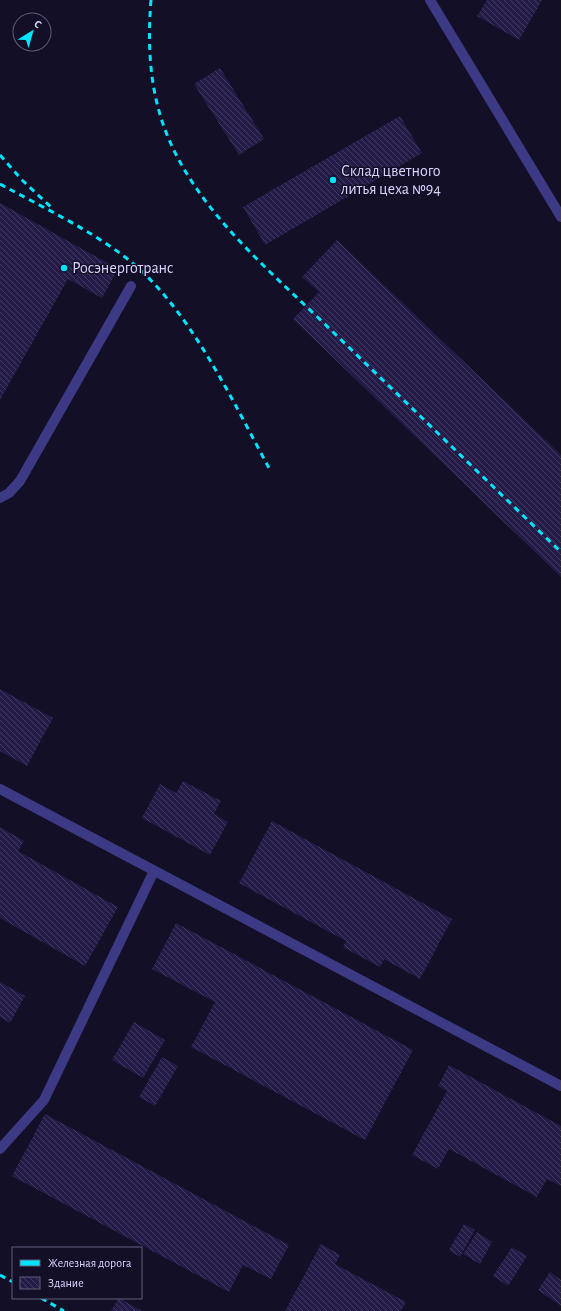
<svg xmlns="http://www.w3.org/2000/svg" width="561" height="1311" viewBox="0 0 561 1311" font-family="'Alegreya Sans',sans-serif">
<style>
.building{fill:url(#building-back-hatch)}
.lines{fill:none;stroke-linecap:round;stroke-linejoin:round}
.service{stroke:#3d3a85;stroke-width:10}
.rail{stroke:#00e5ff;stroke-width:3;stroke-dasharray:6 5;stroke-linecap:butt}
.poi-dot{fill:#00e5ff;stroke:#130f26;stroke-width:1.5}
.labels{text-anchor:middle;dominant-baseline:central;stroke-width:3;stroke-linejoin:round;paint-order:stroke}
.poi-label{font-size:16px;fill:#d9d4ff;stroke:#130f26;text-anchor:start}
</style>
<defs>
<pattern id="building-back-hatch" width="6" height="6" patternUnits="userSpaceOnUse"><rect width="6" height="6" fill="#241b47"/><path d="M-1 5l2 2M0 0l6 6M5-1l2 2" fill="none" stroke="#433b63"/></pattern>
</defs>
<rect width="100%" height="100%" fill="#130f26"/>
<!-- building -->
<path class="building" d="M487 0H542L519 40 477 16Z
M220 68 264 139 239 155 194 84Z
M400 116 422 153 265 245 243 207Z
M0 203 118 269 102 298 68 279 0 400Z
M337 240 561 455V577L293 319 319 292 302 277Z
M0 689 53 718 27 766 0 751Z
M183 781 221 801 214 814 228 822 210 855 142 818 160 784 176 793Z
M272 821 452 919 420 979 384 959 380 967 343 947 346 941 239 883Z
M0 827 24 841 18 851 118 907 85 966 0 918Z
M176 923 413 1050 365 1140 191 1047 215 1002 152 969Z
M0 982 25 996 10 1023 0 1017Z
M134 1022 165 1040 143 1078 112 1060Z
M162 1057 178 1066 155 1106 139 1097Z
M449 1065 561 1126V1186L547 1179 537 1197 449 1149 438 1169 412 1155 447 1091 438 1086Z
M45 1114 289 1245 271 1279 243 1265 229 1292 12 1176Z
M464 1224 475 1230 460 1257 449 1250Z
M477 1232 492 1242 480 1264 463 1254Z
M321 1244 340 1255 335 1264 406 1302 401 1311H285Z
M512 1247 527 1256 508 1286 493 1276Z
M550 1272 561 1280V1306L538 1290Z
M119 1298 142 1311H111Z"/>
<g class="lines">
<!-- service -->
<path class="service" d="M430 0 561 217
M0 498 9 493 20 481 131 286
M0 789 561 1086
M0 1149 44 1100 154 871"/>
<!-- rail -->
<path class="rail" d="M151 0C147 49 150 98 171 144 205 219 276 276 334 333 410 406 485 479 561 552
M0 155 22 180 52 208
M0 184C42 207 87 228 125 257 188 305 232 400 269 468
M0 1275 13 1282
M41 1298 64 1311"/>
</g>
<!-- markers -->
<g class="poi-dot">
<circle cx="333" cy="180" r="4"/>
<circle cx="64" cy="268" r="4"/>
</g>
<g class="labels">
<!-- poi labels -->
<g class="poi-label">
<text x="341" y="171">Склад цветного<tspan x="341" dy="18">литья цеха №94</tspan></text>
<text x="72" y="268">Росэнерготранс</text>
</g>
</g>
<!-- legend -->
<rect x="12" y="1247" width="130" height="52" fill="#130f26" stroke="#625e7d"/>
<rect x="20" y="1260" width="20" height="6" fill="#00e5ff" stroke="#625e7d"/>
<text x="48" y="1267" font-size="12" fill="#d9d4ff">Железная дорога</text>
<rect x="20" y="1277" width="20" height="12" fill="url(#building-back-hatch)" stroke="#625e7d"/>
<text x="48" y="1287" font-size="12" fill="#d9d4ff">Здание</text>
<!-- north arrow -->
<g transform="translate(32 32) rotate(37)"><circle r="19" fill="#130f26" stroke="#625e7d"/>
<path d="M0-3L7 15L0 10L-7 15Z" fill="#00e5ff"/>
<text y="-6" font-size="11" font-weight="bold" text-anchor="middle" fill="#d9d4ff">С</text>
</g>
</svg>
